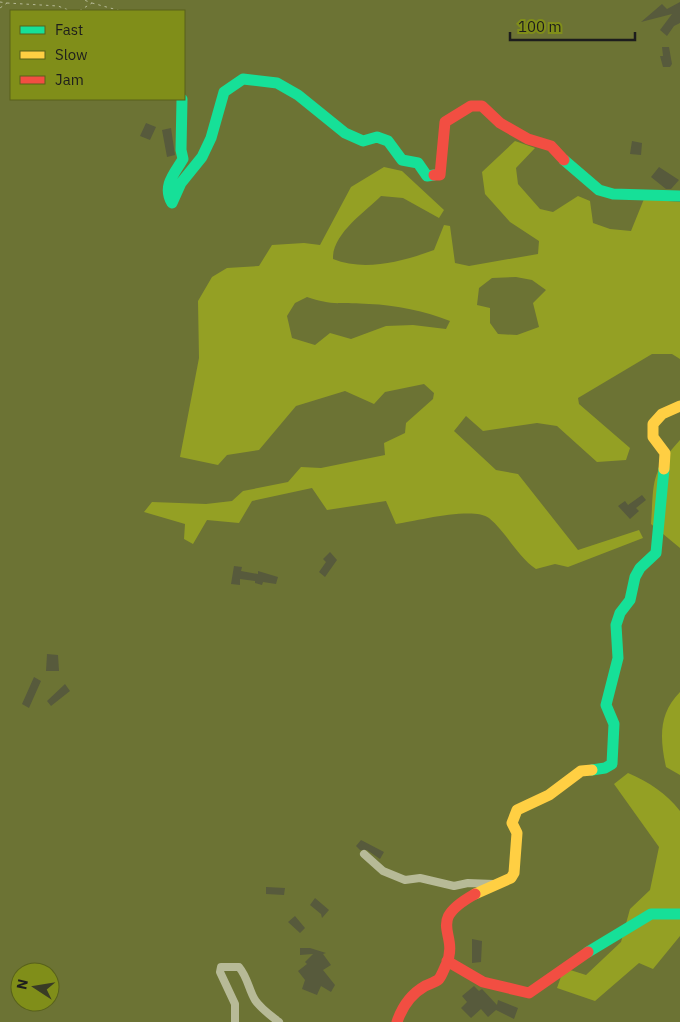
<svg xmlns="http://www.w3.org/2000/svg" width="680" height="1022" viewBox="0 0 680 1022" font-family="'IBM Plex Sans',sans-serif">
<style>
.green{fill:#94a024;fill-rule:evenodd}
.building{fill:#575a3c}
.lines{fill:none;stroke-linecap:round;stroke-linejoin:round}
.path{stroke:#b7ba97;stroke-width:1;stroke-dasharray:2.5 4;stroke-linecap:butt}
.street{stroke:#b7ba97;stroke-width:8}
.fast{stroke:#16e098;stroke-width:11}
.slow{stroke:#ffcf43;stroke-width:11}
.jam{stroke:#f24e42;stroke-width:11}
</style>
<rect width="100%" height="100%" fill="#6c7334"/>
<!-- green -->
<path class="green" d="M515 141 535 148 516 168 518 184 540 209 553 212 578 196 590 201 593 223 610 229 631 231 644 199 680 202V359L672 354H652L578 398 579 404 630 448 626 460 597 462 557 426 537 423 483 431 466 416 454 431 496 470 518 474 578 550 639 530 643 538 568 567 555 564 536 569C517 556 507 533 489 518 474 506 415 521 396 524L386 501 327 510 312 488 252 501 239 523 207 520 193 544 184 539 185 524 144 512 152 502 206 504 232 501 243 491 288 482 301 467 321 468 385 455 384 443 405 433 406 423 433 399 434 393 424 384 385 392 374 404 345 391 296 406 259 450 227 455 218 465 180 457 199 358 198 301 212 277 227 268 259 266 272 245 304 243 320 245 351 187 384 167 402 171 444 210 439 218 403 198 381 196C365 212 332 234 333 259 365 272 404 261 434 250L444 225 450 226 455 263 469 266 538 254 539 241 510 222 485 194 482 172ZM516 277 532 280 546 290 533 303 539 327 517 335 498 334 490 323V308L477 305 479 288 492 278ZM307 297C332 306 343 302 369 304 396 305 425 311 450 321L446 329 413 325 386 326 351 339 330 333 315 345 292 338 287 316 295 303Z
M680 440V548L651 524C654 482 650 473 680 440Z
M680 692V775L666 767C660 739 658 714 680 692Z
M628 773C649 782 666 793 680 811V936L653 969 639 963 595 1001 557 988 564 968 586 975 621 942 630 909 650 890 659 847 614 784Z"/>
<!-- building -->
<path class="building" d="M680 2V23L674 26 667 36 660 30 672 14 641 22 662 4 667 9Z
M662 47H669L672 64 670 67H663L660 56H663Z
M146 123 156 127 150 140 140 136Z
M171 128 175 155 167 157 162 130Z
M632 141 642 143 641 155 630 154Z
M659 167 679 180 671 189H666L651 177Z
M642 495 646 500 636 508 639 511 630 519 618 506 625 501 628 505Z
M330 552 337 560 325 577 319 572 326 562 323 559Z
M234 566 242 567 241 571 258 574V571L278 577 276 584 263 582 262 585 255 583V581L240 579V585L231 584Z
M47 654 58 655 59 671H46Z
M34 677 41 681 29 708 22 704Z
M65 684 70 691 51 706 47 701Z
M361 840 384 852 380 859 367 850H360L356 846Z
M266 887 285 888 284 895 266 894Z
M315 898 329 910 322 918 321 914 310 905Z
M295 916 305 928 300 933 288 922Z
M472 939 482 941 481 962 472 963Z
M300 948H310L326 953 323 954 331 965 323 970 335 985 331 992 321 986 317 995 302 989 305 980 298 971 307 964 305 962 313 954 300 955Z
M474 986 479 991 482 989 497 1005 498 1000 518 1008 514 1019 496 1010 488 1017 481 1009 471 1018 461 1008 467 1002 462 996Z"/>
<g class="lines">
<!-- path -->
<path class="path" d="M0 2 7 3 0 8
M7 3 58 6 71 11
M92 3 121 11
M73 11H79L92 3 84 0"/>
<!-- street -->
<path class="street" d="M364 854 383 871 405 880 420 878 454 886 468 883 494 884
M235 1022V1004L220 972 221 967H239C248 978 248 988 255 1000 261 1009 270 1015 279 1022"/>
<!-- fast -->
<path class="fast" d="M182 99 181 150 183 159C174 174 162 186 172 203L181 183 202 157 211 138 224 92 243 79 277 83 298 95 345 133 363 141 377 137 388 141 402 160 418 163 427 176 434 175
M564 160 599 190 613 194 680 196
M592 770 605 768 612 764 614 724 606 705 618 658 616 625 620 613 630 600 635 577 640 568 656 553 664 469
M588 952 651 914H680"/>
<!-- slow -->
<path class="slow" d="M664 469 665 453 653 437V424L662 414 680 406
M475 894 511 878 514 873 517 833 512 823 517 810 549 795 581 771 592 770"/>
<!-- jam -->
<path class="jam" d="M434 175H440L445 122 471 106H482L500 123 528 139 551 146 564 160
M447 961 483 982 529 993 588 952
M397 1022C402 1007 411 994 425 986 429 984 436 982 439 979 442 975 444 969 446 965 461 932 423 923 475 894"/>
</g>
<!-- legend -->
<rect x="10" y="10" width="175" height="90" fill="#808e19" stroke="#58611b"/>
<rect x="20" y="26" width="25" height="8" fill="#16e098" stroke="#58611b"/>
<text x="55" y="35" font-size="15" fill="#1d1d1d">Fast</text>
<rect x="20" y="51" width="25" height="8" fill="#ffcf43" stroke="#58611b"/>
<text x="55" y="60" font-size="15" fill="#1d1d1d">Slow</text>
<rect x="20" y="76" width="25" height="8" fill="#f24e42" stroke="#58611b"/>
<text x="55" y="85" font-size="15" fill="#1d1d1d">Jam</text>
<!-- north arrow -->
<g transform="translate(35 987) rotate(282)"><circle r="24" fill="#808e19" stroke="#58611b"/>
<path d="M0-4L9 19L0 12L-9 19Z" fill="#393b25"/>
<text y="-8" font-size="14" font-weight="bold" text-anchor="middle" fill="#1d1d1d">N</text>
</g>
<!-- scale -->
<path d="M510 32v8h125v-8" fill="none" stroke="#1d1d1d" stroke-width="2.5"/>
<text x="518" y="32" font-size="15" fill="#1d1d1d" stroke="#808e19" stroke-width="4" paint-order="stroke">100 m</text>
</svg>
